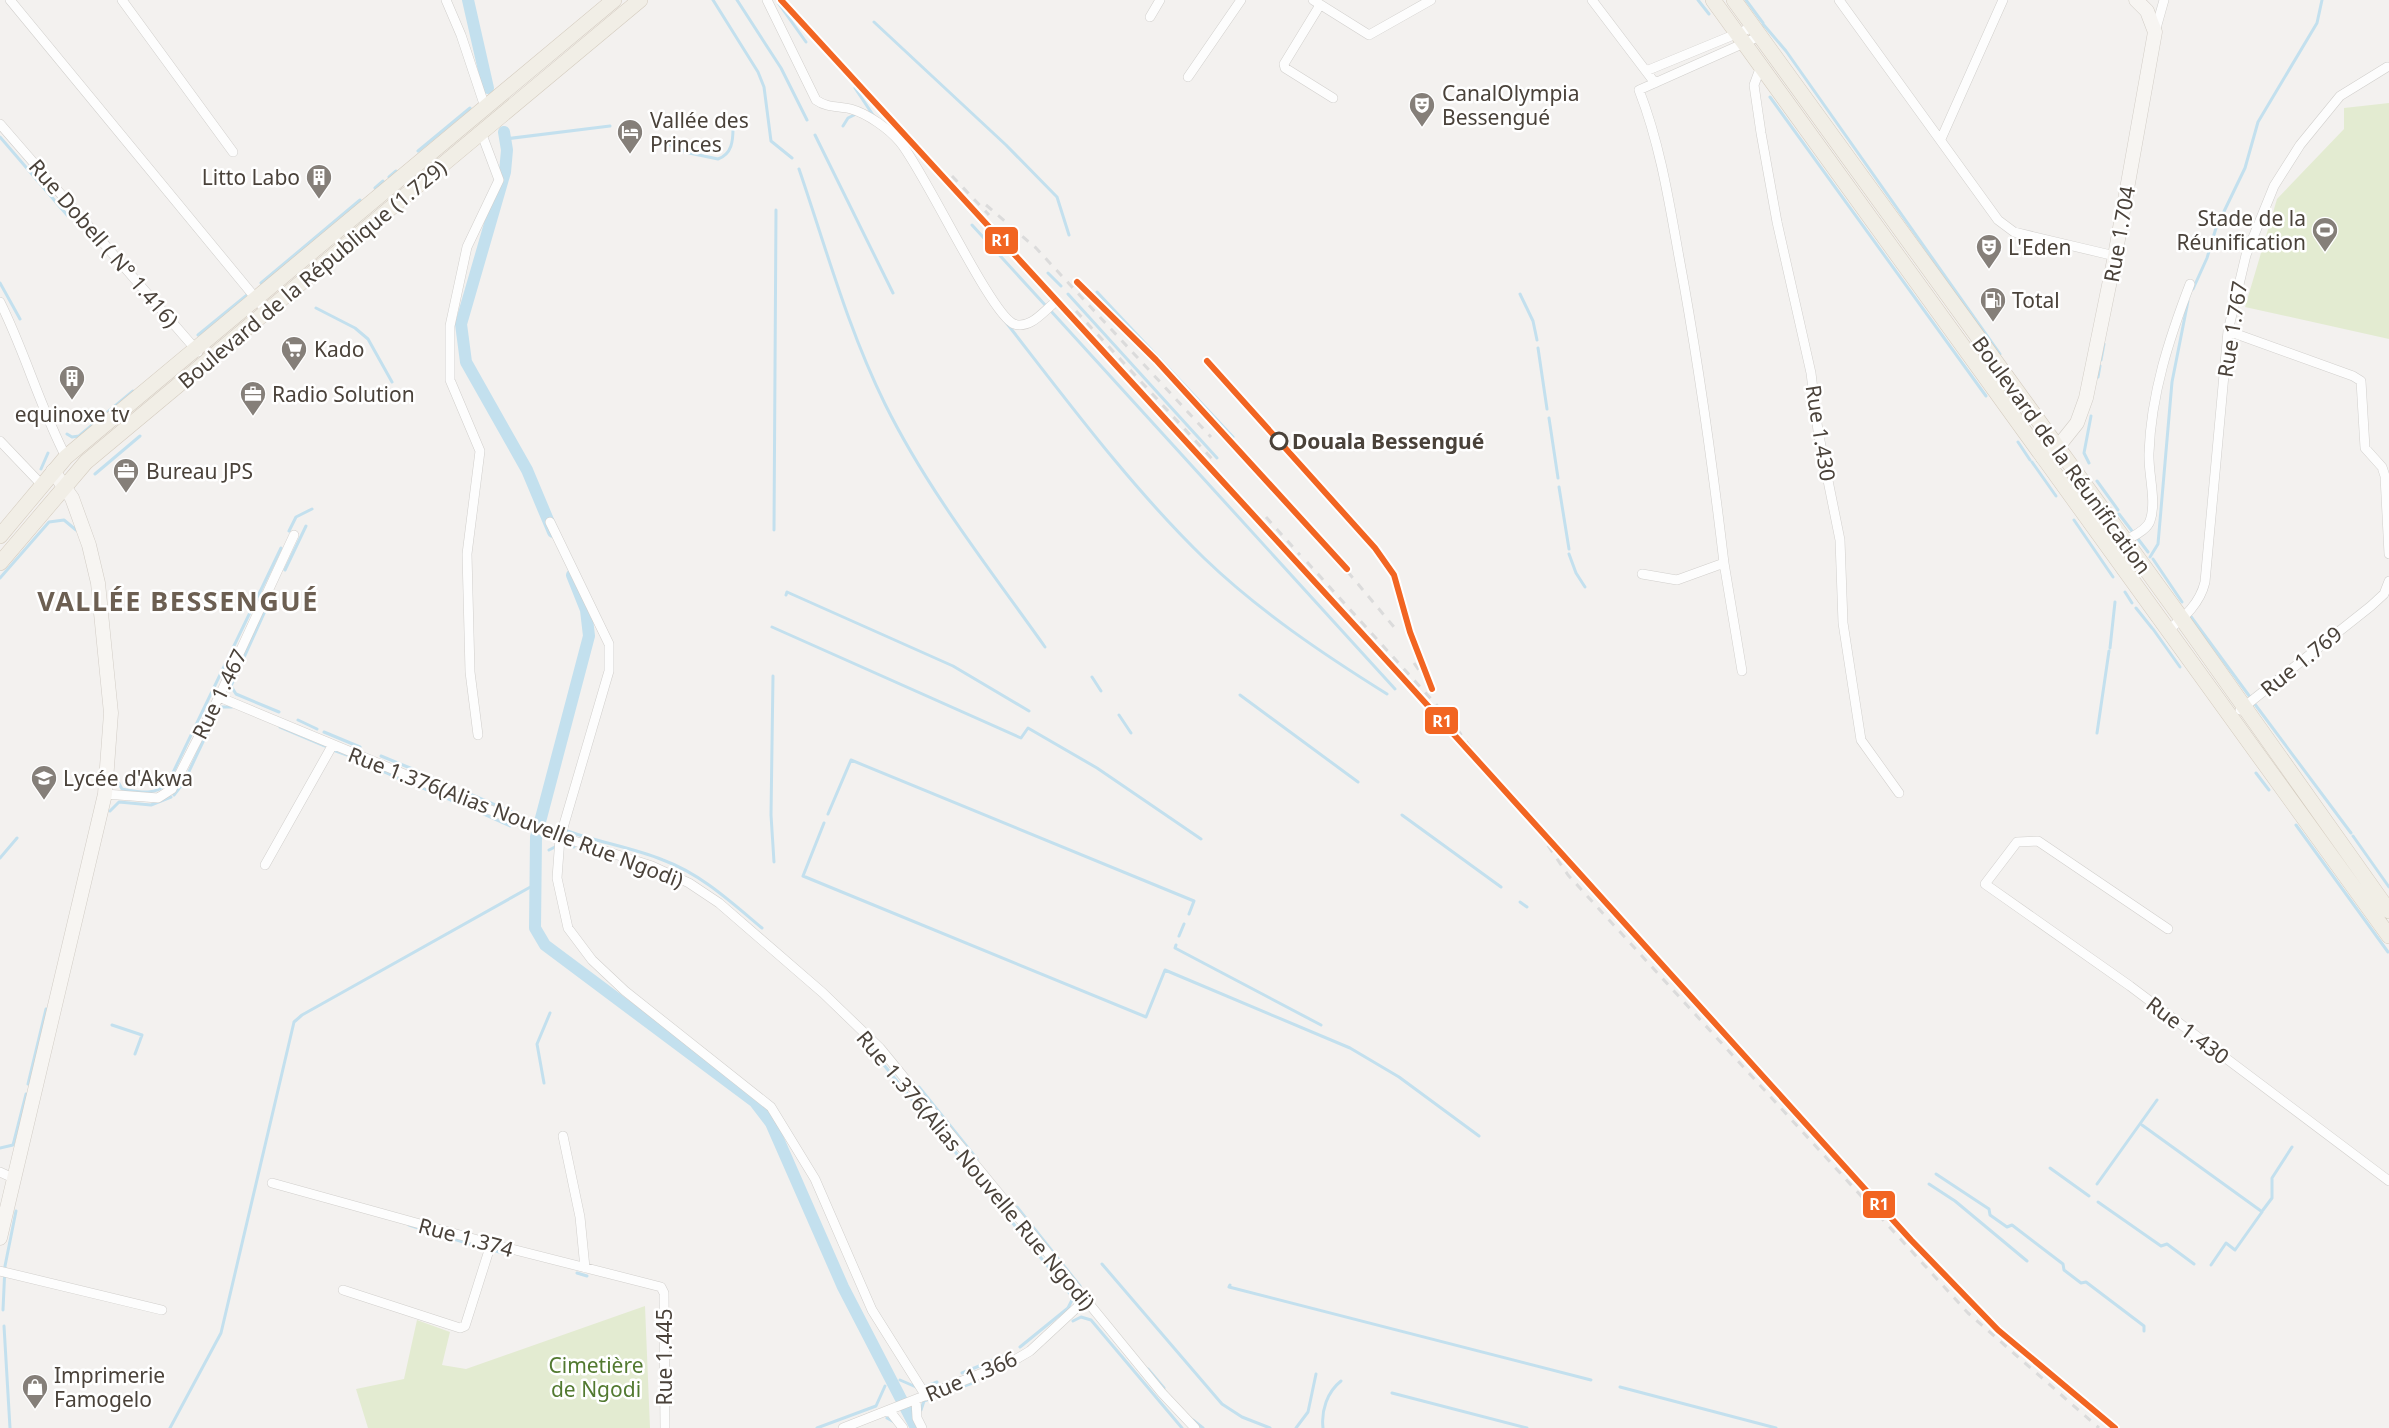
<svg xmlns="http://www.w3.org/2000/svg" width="2389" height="1428" viewBox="0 0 2389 1428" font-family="'Noto Sans',sans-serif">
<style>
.green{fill:#e3ebd1}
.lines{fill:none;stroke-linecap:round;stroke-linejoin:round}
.stream{stroke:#c3e0ee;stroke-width:3}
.canal{stroke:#c3e0ee;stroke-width:12}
.street-casing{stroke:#d1cfcc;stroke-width:10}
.secondary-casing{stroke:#d2cdc6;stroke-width:15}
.primary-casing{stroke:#d4cbbe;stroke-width:16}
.street{stroke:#fdfdfd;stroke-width:9}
.secondary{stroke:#f7f5f2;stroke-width:14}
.primary{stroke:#f1eee6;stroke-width:15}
.rail{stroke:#dbdbdb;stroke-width:3;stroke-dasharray:8 8;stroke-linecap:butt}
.rail-1-casing{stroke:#fff;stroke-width:10}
.rail-1{stroke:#f26522;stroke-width:6}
.stop-dot{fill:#fff;stroke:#4a423a;stroke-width:3}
.labels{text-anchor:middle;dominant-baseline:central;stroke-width:5;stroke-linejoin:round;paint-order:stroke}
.poi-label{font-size:21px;fill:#4a423a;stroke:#fff;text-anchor:start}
.street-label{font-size:21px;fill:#4a423a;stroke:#fff}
.stop-label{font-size:21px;font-weight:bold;fill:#4a423a;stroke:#fff;text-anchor:start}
.park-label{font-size:21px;fill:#527930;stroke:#fff}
.district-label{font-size:27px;font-weight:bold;letter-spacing:1.5px;fill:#6c5f52;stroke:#fff}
.line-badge{stroke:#fff;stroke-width:2}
.badge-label{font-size:16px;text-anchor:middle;font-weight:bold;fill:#fff}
</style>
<rect width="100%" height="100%" fill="#f3f1ef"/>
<!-- green -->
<path class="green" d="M2389 103V339L2245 307 2277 199 2344 129V108Z
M645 1306 650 1428H368L356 1389 404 1379 417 1320 450 1332 442 1365 466 1369Z"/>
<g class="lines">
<!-- stream -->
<path class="stream" d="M713 0 758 72 764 87 771 141 792 158
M737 0 781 68 807 120
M1698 0 1709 14
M1746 0 1763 23
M779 4 806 42
M874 22 1006 145 1057 197 1069 235
M1763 24 1786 51 2000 354
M855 88 873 115
M1770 97 1986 396
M843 126 848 118 856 114
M815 135 893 293
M0 137 67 215
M505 139 610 126
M666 143 689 153 718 159C732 154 733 141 733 128
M418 151 470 108
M799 169C826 248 848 329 885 404 928 491 989 568 1045 647
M389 177 396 171
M375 188 383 181
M972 225 1046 306
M1048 273 1061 286
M0 283 20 319
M261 283 360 200
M2193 289 2207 258 2216 228 2245 168 2258 122 2317 23 2322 0
M1097 292 1233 437
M1068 294 1217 458
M1520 294 1533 321 1537 340
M316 308 355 328 368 339 392 382
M1050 310 1395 689
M1005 321C1068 402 1131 487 1204 558 1259 611 1323 654 1387 694
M198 335 247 295
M1538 348 1547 409
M2101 360 2104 344
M2098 377 2100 366
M1549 418 1558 478
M67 434 72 437 79 436 133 391
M2018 442 2030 460
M2032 462 2056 496
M2089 463 2084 453 2091 416
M41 469 48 453
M95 474 140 436
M2097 481 2118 510
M1559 487 1569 549
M2119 514 2148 552
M2074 520 2113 577
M774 530 776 210
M289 531 296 517 312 509
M1569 554 1576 573 1585 587
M2150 557 2158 544 2172 382 2188 301
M2153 559 2182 602
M285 570 306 526
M0 578 49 522 64 520 76 530
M2125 592 2132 603
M786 595 787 592 953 666 1029 711
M258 596 281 548
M270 600 231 686 236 694 279 712
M2136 608 2152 628
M2189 614 2250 697
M772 627 1021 738 1028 728 1097 768 1201 839
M2153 629 2180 667
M2110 648 2115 602
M773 676 771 815 774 862
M1092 677 1101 691
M1240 695 1358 782
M2254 703 2351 833
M1119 715 1131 733
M298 720 317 729
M280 727 325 746
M324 732 360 747
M2097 733 2109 651
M333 750 347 755
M381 756 415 770
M359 761 391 775
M417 771 441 782
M2256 773 2269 790
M395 777 406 781
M117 780 122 789C139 792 155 796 168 783L257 598
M423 788 451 800
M174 795 184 782 217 712 222 707H232
M472 795 517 814
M452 801 461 804
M470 808 510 826
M110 811 119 802 151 805 171 797
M828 814 851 760 1194 901 1189 914
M1402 815 1501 887
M824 823 803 876 1146 1017 1165 970 1350 1048 1399 1077 1479 1136
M2296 825 2388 952
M565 830C596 842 631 847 663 860 701 874 731 902 762 928
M2353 836 2389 887
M563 844 574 847
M580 849 591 852
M549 850 557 846
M0 858 17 838
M1520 902 1527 907
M1179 936 1184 924
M1176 945 1175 948 1321 1025
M112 1025 142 1035 135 1054
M871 1049 922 1112
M544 1083 537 1044 550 1013
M28 1084 46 1009
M919 1087 977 1159
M931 1122 1071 1295 1072 1300 1068 1308 1020 1347
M2142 1125 2261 1211
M0 1148 13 1145 26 1094
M2050 1168 2089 1196
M1936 1174 1989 1209 1990 1215 2007 1227 2012 1225 2063 1264 2064 1270 2081 1283 2086 1282 2144 1326V1331
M1929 1184 1955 1201 2027 1261
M2097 1184 2157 1100
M2098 1202 2161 1246 2167 1244 2194 1264
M1017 1207 1080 1286
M2263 1210 2272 1198V1178L2292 1147
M409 1225 427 1231
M432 1232 485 1249
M492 1250 503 1253
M1102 1264 1222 1404 1242 1417 1270 1428
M2211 1265 2226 1243 2235 1250 2262 1212
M577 1273 587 1276
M1230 1285 1229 1287 1591 1380
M3 1310 5 1266 16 1211
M1073 1321 1081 1317 1091 1320 1182 1428
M4 1326 10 1428
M1148 1369 1164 1388
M962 1373 1004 1356
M900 1380 916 1387
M1620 1387 1776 1428
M922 1388 937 1382
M1392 1393 1527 1428
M921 1410 924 1401 975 1382
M887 1418 896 1423
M1193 1420 1203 1428
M170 1428 221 1333 294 1022 302 1015 534 885
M817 1428 876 1406 885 1386
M1296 1428 1308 1412 1316 1374
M1323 1428C1321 1411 1327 1392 1341 1381"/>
<!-- canal -->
<path class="canal" d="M468 0 488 88
M504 132 507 150 505 172 461 324 466 362 527 470 553 532
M572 575 586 610 589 636 536 837 535 928 545 945 755 1102 771 1123 843 1287 916 1428"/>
<!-- street casing -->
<g class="street-casing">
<path id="street" d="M10 0 267 312
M122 0 233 152
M446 0 461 35 485 107
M767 0 816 100C827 108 839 106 851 109 868 114 889 129 900 142 925 172 991 315 1014 324 1030 329 1042 313 1053 304
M1313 0 1369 35 1431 0
M1592 0 1655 83
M1839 0 1998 220 2014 232 2115 256
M1320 5 1284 64 1285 68 1333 98
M1150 17 1160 0
M2155 32 2164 0
M1761 66 1754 85 1761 133 1777 222 1811 373 1818 431 1840 540 1843 623 1861 740 1899 793
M1646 71 1753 27
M1188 77 1241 0
M0 124 198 352
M1941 139 2003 0
M0 302C25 352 40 407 66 457
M2228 331 2353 376 2361 381 2365 448 2382 467 2385 476 2389 554
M0 441 42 485
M550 522 609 644V671L560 838 557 878 568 928 592 960 625 991 771 1107 815 1179 872 1310 926 1396
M2125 541C2133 536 2147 530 2150 521 2157 501 2148 474 2149 453 2151 394 2169 339 2190 284
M1724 563 1742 671
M1642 574 1677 580 1724 563C1712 461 1698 359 1679 257 1669 201 1660 144 1639 90L1760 36
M2168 630C2185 617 2200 603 2205 582L2228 331 2246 255 2274 186 2300 145 2340 96 2387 67
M219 697 534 828 652 866 689 883 719 903 823 993 880 1048 1162 1393 1195 1428
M2240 710 2371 606 2384 594 2389 581
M478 735 470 672 467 554 480 451 450 380V326L467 247 499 180 481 132
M105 794 158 798 172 789 219 697 294 535
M265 865 332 746
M2168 929 2038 841 2017 842 1985 884 2130 986 2389 1181
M563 1136 580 1217 585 1268
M0 1172 13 1178
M272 1183 496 1245 661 1287 664 1293 665 1428
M0 1271 162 1310
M343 1290 460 1328 465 1326 491 1244
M916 1400 917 1418 922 1428
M889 1410 903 1428
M843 1428 1013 1361 1030 1351 1085 1300"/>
</g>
<!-- secondary casing -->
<g class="secondary-casing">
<path id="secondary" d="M2043 458 2057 448 2077 423 2086 398 2115 256 2155 32 2147 11 2136 0
M0 1238 105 794 111 713 98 583 89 545 72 498 53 471"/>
</g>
<!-- primary casing -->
<g class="primary-casing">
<path id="primary" d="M1713 0 2389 936
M1734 0 2182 619 2389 911
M0 536 66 457 614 0
M0 563 86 462 640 0"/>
</g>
<!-- street -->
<use href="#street" class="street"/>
<!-- secondary -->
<use href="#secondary" class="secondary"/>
<!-- primary -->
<use href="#primary" class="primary"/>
<!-- rail -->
<path class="rail" d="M781 0 1196 455
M952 176 989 215
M986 205 1036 248 1211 437
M1076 281 1156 360 1230 441
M1076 311 1214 461
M1284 500 1319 539
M1266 517 1300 555
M1358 529 1394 575 1399 595
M1327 547 1394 627
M1307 562 1452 722 1489 773
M1409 628 1425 672
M1414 663 1432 689
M1530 819 1568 875 1968 1313 2099 1428"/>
<!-- rail-1 casing -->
<g class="rail-1-casing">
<path id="rail-1" d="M781 0 1401 676 1911 1240 1998 1330 2115 1428
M1077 282 1156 360 1347 569
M1207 361 1375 548 1394 575 1410 632 1432 689"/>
</g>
<!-- rail-1 -->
<use href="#rail-1" class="rail-1"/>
</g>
<!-- icons -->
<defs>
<g id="theatre-pin" transform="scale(1.35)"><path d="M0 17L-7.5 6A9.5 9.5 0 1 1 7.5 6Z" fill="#857f79" stroke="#fff"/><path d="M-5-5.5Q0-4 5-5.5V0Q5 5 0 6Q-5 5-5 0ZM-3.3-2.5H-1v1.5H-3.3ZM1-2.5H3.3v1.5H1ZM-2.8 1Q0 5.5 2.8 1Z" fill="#fff"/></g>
<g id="hotel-pin" transform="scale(1.35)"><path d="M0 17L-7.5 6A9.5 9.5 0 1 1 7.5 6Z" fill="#857f79" stroke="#fff"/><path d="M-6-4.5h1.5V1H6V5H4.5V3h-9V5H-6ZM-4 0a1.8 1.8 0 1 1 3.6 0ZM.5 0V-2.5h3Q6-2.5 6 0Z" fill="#fff"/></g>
<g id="building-pin" transform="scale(1.35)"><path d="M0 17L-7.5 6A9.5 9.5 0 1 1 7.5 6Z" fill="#857f79" stroke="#fff"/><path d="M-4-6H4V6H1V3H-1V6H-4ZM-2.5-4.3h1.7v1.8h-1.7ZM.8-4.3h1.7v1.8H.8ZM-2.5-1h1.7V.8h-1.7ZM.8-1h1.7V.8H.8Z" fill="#fff"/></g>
<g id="stadium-pin" transform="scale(1.35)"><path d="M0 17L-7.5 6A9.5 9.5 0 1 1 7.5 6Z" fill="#857f79" stroke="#fff"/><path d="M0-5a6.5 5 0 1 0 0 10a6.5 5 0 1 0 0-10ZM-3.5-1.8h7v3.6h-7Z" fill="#fff"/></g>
<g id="fuel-pin" transform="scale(1.35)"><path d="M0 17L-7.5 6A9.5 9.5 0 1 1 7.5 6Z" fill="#857f79" stroke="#fff"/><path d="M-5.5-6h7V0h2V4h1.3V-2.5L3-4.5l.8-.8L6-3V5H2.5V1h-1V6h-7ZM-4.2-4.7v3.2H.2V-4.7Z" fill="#fff"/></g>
<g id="supermarket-pin" transform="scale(1.35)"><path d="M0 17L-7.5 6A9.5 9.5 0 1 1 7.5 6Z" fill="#857f79" stroke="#fff"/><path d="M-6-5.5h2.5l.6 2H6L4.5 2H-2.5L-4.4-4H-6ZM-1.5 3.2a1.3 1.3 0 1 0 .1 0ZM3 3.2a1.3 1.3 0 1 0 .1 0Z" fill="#fff"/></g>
<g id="office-pin" transform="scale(1.35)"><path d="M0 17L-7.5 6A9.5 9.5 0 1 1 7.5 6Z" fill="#857f79" stroke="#fff"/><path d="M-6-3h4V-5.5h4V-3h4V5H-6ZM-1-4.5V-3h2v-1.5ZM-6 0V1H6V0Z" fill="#fff"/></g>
<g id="school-pin" transform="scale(1.35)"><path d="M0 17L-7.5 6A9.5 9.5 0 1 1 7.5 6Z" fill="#857f79" stroke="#fff"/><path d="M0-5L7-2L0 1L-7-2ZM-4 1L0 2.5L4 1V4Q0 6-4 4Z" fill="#fff"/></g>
<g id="shop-pin" transform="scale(1.35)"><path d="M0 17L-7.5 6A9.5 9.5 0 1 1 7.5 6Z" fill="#857f79" stroke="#fff"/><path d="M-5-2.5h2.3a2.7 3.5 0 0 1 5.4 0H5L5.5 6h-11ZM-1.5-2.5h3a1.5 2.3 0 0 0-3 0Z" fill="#fff"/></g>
</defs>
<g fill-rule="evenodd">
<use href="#theatre-pin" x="1422" y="105"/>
<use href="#hotel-pin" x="630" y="132"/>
<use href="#building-pin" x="319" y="177"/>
<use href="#stadium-pin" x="2325" y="230"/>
<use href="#theatre-pin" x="1989" y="247"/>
<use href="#fuel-pin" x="1993" y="300"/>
<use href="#supermarket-pin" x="294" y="349"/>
<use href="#building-pin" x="72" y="378"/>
<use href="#office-pin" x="253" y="394"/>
<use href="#office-pin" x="126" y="471"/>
<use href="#school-pin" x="44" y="778"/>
<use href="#shop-pin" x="35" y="1387"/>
</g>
<!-- markers -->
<circle class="stop-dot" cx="1279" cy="441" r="8"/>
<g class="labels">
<!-- poi labels -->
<g class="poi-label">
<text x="1442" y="93">CanalOlympia<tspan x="1442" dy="24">Bessengué</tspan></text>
<text x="650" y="120">Vallée des<tspan x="650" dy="24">Princes</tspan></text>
<text x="300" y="177" text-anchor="end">Litto Labo</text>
<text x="2306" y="218" text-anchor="end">Stade de la<tspan x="2306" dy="24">Réunification</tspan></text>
<text x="2008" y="247">L'Eden</text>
<text x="2012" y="300">Total</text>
<text x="314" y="349">Kado</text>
<text x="272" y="394">Radio Solution</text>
<text x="72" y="414" text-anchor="middle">equinoxe tv</text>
<text x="146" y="471">Bureau JPS</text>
<text x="63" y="778">Lycée d'Akwa</text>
<text x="54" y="1375">Imprimerie<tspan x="54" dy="24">Famogelo</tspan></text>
</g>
<!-- street labels -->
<g class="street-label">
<text transform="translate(2119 234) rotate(-80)">Rue 1.704</text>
<text transform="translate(104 243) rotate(49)">Rue Dobell ( N° 1.416)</text>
<text transform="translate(312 274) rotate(-40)">Boulevard de la République (1.729)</text>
<text transform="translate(2232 329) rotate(-81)">Rue 1.767</text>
<text transform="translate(1821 433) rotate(81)">Rue 1.430</text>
<text transform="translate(2062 455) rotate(54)">Boulevard de la Réunification</text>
<text transform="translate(2301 661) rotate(-39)">Rue 1.769</text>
<text transform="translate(219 694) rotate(-64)">Rue 1.467</text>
<text transform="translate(516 817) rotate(21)">Rue 1.376(Alias Nouvelle Rue Ngodi)</text>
<text transform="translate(2188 1030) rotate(37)">Rue 1.430</text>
<text transform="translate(976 1170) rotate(50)">Rue 1.376(Alias Nouvelle Rue Ngodi)</text>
<text transform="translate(466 1237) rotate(15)">Rue 1.374</text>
<text transform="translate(664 1357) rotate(-90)">Rue 1.445</text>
<text transform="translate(971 1376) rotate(-23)">Rue 1.366</text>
</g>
<!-- stop labels -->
<g class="stop-label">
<text x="1292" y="441">Douala Bessengué</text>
</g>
<!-- park labels -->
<g class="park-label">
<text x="596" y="1365">Cimetière<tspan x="596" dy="24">de Ngodi</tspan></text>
</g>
<!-- district labels -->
<g class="district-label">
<text x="178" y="600">VALLÉE BESSENGUÉ</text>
</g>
</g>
<g class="line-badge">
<rect x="984" y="226" width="35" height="29" rx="6" fill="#f26522"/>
<rect x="1424" y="706" width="35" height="29" rx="6" fill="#f26522"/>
<rect x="1862" y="1190" width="34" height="29" rx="6" fill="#f26522"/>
</g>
<g class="badge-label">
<text x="1001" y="246">R1</text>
<text x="1442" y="727">R1</text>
<text x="1879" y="1210">R1</text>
</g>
</svg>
